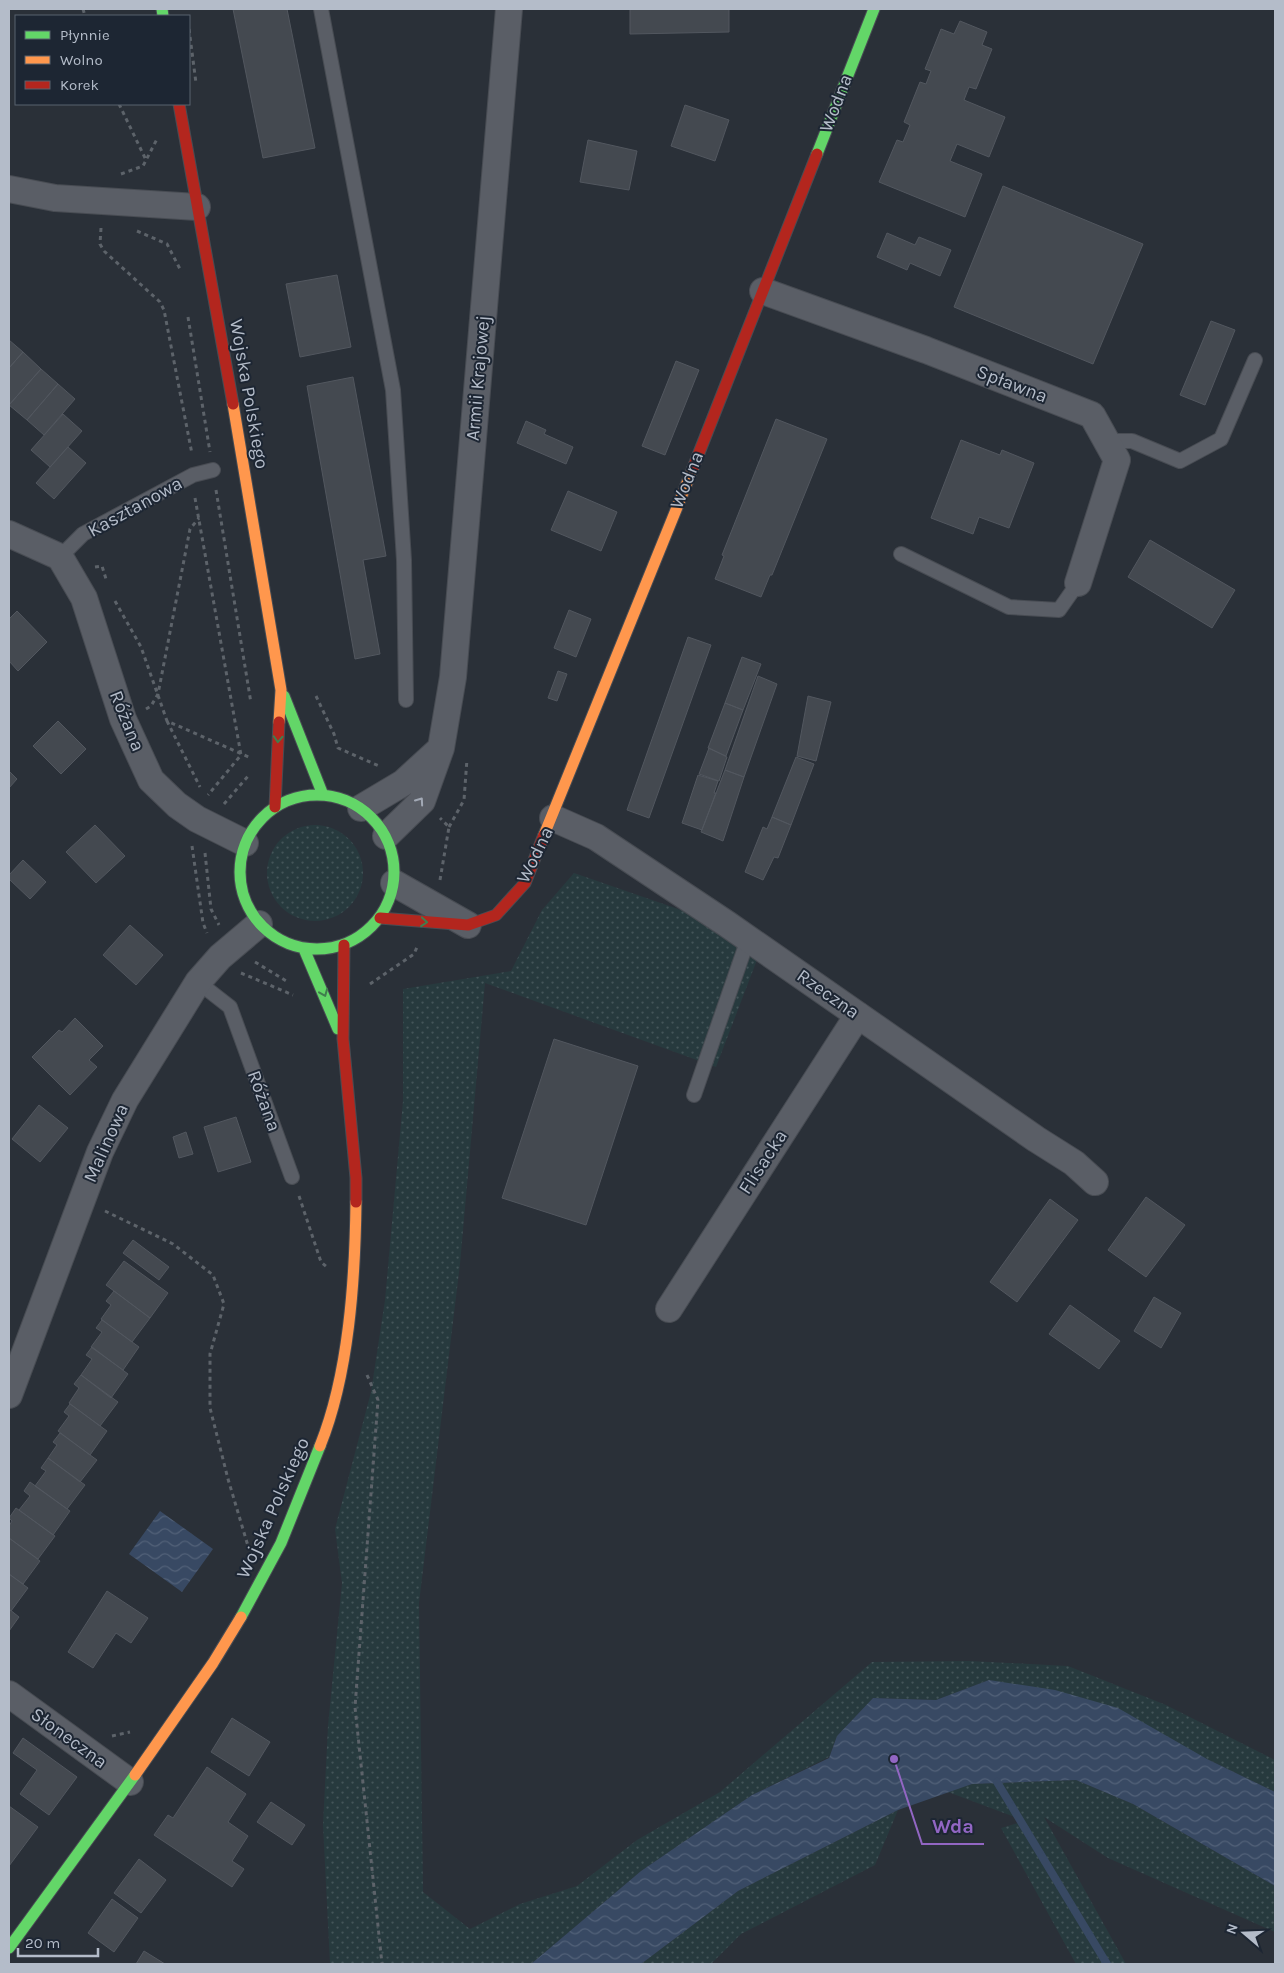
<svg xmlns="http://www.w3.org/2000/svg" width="1284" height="1973" viewBox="0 0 1284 1973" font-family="Karla,sans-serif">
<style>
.grass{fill:url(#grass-dots)}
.water{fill:url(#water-waves)}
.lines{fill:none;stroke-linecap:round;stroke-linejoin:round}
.stream{stroke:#384963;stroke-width:8}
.building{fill:#444950;stroke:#52575f}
.lane-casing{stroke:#484c53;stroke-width:16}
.street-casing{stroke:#484c53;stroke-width:28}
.fast-casing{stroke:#484c53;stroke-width:13}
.slow-casing{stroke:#484c53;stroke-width:13}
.jam-casing{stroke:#484c53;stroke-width:13}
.path{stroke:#5d636a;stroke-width:3;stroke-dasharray:4 4;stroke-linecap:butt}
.lane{stroke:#5a5e66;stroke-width:14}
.street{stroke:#5a5e66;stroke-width:26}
.fast{stroke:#63d668;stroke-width:11}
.slow{stroke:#ff974d;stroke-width:11}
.jam{stroke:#b3261e;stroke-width:11}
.oneway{stroke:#407e4e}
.oneway2{stroke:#a2a9b5}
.labels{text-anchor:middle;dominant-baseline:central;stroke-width:4;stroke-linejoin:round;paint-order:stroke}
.street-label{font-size:19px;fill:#b4bcc9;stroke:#1d2633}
.leader{fill:none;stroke:#9266c3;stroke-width:2}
.callout-dot{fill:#9266c3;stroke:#1d2633;stroke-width:2}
.callout-label{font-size:20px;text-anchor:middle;font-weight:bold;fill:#9266c3;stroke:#1d2633;stroke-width:4;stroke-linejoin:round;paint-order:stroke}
</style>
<defs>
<pattern id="grass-dots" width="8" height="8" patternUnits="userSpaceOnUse" patternTransform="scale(1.25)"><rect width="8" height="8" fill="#273a3e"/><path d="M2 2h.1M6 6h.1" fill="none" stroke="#445559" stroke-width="1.8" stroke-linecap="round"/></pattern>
<pattern id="water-waves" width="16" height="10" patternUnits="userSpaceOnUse" patternTransform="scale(1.25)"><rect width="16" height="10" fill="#384963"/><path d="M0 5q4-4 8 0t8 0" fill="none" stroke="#526178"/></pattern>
</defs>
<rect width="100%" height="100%" fill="#2a3038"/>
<!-- grass -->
<path class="grass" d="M267 873a48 48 0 1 1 96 0a48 48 0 1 1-96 0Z
M574 873 765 939 716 1067 485 983 460 1264 419 1603 423 1892 470 1929 520 1904 577 1886 637 1840 720 1792 872 1662 969 1661 1068 1666 1166 1705 1275 1760V1792L1207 1759 989 1680 936 1700 873 1698 837 1736 829 1757 752 1795 641 1871 531 1964H330L323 1825 328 1726 342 1583 335 1529 371 1392 385 1300 403 1101V989L511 971 542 910Z
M1076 1780 1133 1804 1275 1886V1932L1108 1858 1044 1817 1126 1964H1076L1001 1828 1025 1821 948 1792 972 1784Z
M898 1810 875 1865 741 1934 711 1964H641L738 1891Z"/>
<!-- water -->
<path class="water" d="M160 1511 213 1549 182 1592 129 1554Z
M989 1680 1055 1690 1118 1708 1207 1759 1275 1792V1886L1133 1804 1076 1780 972 1784 898 1810 738 1891 641 1964H531L641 1871 752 1795 829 1758 837 1736 873 1698 936 1700Z"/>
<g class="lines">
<!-- stream -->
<path class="stream" d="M997 1782 1107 1964"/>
</g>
<!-- building -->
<path class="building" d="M233 9H287L315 148 263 158Z
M630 9H729V32L630 34Z
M960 21 987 32 982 45 992 49 976 89 969 87 964 100 1005 117 989 157 957 144 950 161 982 174 965 217 879 182 897 140 903 142 910 125 904 122 920 82 926 84 931 71 925 69 941 29 954 34Z
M685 105 729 120 715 161 671 146Z
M588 140 637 151 629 190 580 182Z
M1003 186 1143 244 1093 364 954 307Z
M887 233 915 245 919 237 951 250 940 276 910 263 907 270 877 257Z
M337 275 351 347 300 357 286 284Z
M1211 321 1235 330 1205 405 1180 395Z
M9 340 23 352 9 368Z
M23 352 41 369 9 405V368Z
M676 361 699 370 665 455 642 446Z
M41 369 58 384 27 420 9 405Z
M353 377 386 556 363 560 380 654 355 659 307 386Z
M58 384 75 399 44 435 27 420Z
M63 414 82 431 50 467 31 450Z
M776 419 827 439 772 575H770L761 597 715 579 724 556 722 555Z
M526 421 546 430 544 434 573 447 566 464 517 443Z
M961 440 1000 455 1002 450 1034 463 1009 528 979 517 973 534 931 518Z
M68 447 86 463 54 499 36 483Z
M568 491 617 512 601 551 551 530Z
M1150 540 1235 590 1212 628 1128 577Z
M569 610 591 619 576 657 554 648Z
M17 611 47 642 18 671 9 661V619Z
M688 637 711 645 649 818 627 810Z
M742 657 761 664 743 710 725 703Z
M558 671 567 674 557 701 548 698Z
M758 676 777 684 744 777 725 770Z
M808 696 831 702 816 761 797 756Z
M725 703 743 710 726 756 708 748Z
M58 721 86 749 61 774 33 746Z
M709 748 727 757 719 781 699 774Z
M796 757 814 764 791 825 772 817Z
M725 770 744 777 723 841 701 832Z
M9 771 17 779 9 788Z
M698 775 718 781 714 793H716L702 830 682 823Z
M772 817 791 825 778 858 774 857 763 880 745 872 763 827 767 829Z
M95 825 125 856 96 883 66 852Z
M23 860 46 882 30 899 9 879V875Z
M130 925 163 955 136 985 103 955Z
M75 1018 103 1046 89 1060 97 1067 70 1095 32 1057 59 1030 62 1032Z
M554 1039 638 1066 586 1225 502 1198Z
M39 1105 68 1128 40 1162 12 1139Z
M236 1117 251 1162 218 1172 204 1127Z
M186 1132 193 1154 179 1158 173 1137Z
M1146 1197 1185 1225 1146 1277 1108 1250Z
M1050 1199 1078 1220 1017 1302 990 1282Z
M133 1240 169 1267 159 1280 123 1253Z
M124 1261 168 1293 150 1318 106 1285Z
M114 1291 150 1318 132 1342 101 1319 111 1305 106 1301Z
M1154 1297 1181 1313 1161 1348 1134 1331Z
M1070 1305 1120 1341 1099 1369 1049 1334Z
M102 1320 139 1347 123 1370 91 1347 102 1332 96 1328Z
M92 1347 128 1374 111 1398 81 1375 92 1359 86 1355Z
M81 1375 118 1402 100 1426 69 1403 79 1388 74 1384Z
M70 1404 107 1431 90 1455 58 1431 69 1416 64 1412Z
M60 1433 97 1460 80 1482 48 1458 57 1445 53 1442Z
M48 1458 85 1485 67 1509 35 1486 46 1471 41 1468Z
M30 1482 70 1511 53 1535 19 1510 30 1496 24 1491Z
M16 1508 55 1536 38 1559 9 1538V1526L12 1521 9 1518Z
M9 1538 40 1561 23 1584 9 1574Z
M9 1574 28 1588 11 1611 9 1609Z
M107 1591 148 1618 131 1643 116 1633 93 1668 68 1652Z
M9 1609 19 1617 9 1631Z
M232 1718 270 1742 249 1776 211 1752Z
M23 1738 77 1777 49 1815 20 1794 37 1770 13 1753Z
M207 1767 246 1794 228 1822 248 1836 232 1861 244 1869 232 1887 154 1835 168 1815 173 1818Z
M271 1802 305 1825 292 1845 257 1822Z
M9 1806 38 1827 9 1866Z
M139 1859 166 1880 141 1913 114 1893Z
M112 1899 138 1918 114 1952 88 1933Z
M144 1951 165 1964H136Z"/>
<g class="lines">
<!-- lane casing -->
<g class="lane-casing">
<path id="lane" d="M321 9 393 390 404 560 406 700
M1107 441H1132L1180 461 1221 439 1255 360
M901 554 1009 607 1059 610 1078 583
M60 557 83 534 193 475 213 470
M198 982 230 1007 292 1177
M694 1095 748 939"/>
</g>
<!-- street casing -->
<g class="street-casing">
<path id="street" d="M9 189 55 198 197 207
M763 291 926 350 1092 415 1117 460 1078 583
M9 534 60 557 84 598 123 719 151 780 177 805 197 819 245 843
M361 808 403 783 439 750
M553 818 596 837 727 924 1036 1139 1074 1163 1095 1182
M386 836 422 801 441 748 453 677 509 9
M394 883 468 925
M669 1309 858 1015
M9 1395 100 1152 125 1100 198 982 220 957 259 924
M9 1694 130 1782"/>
</g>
<!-- fast casing -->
<g class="fast-casing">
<path id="fast" d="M162 9 163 16
M817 154 874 9
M284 696 323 795
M240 872a77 77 0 1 1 154 0a77 77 0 1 1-154 0Z
M304 949 338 1029
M241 1617 281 1543 320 1446
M9 1948 135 1775"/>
</g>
<!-- slow casing -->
<g class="slow-casing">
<path id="slow" d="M233 404 281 690 279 722
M544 835 693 468
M320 1446C349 1374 355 1280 356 1202
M135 1775 213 1663 241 1617"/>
</g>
<!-- jam casing -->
<g class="jam-casing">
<path id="jam" d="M179 104 233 404
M693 468 817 154
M275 807 279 722
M380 918 468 925 496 915 525 883 544 835
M344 945 343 1039 356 1178V1202"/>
</g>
<!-- path -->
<path class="path" d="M83 9 85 16
M189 29 196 83
M119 104 146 160
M121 174 143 166 157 139
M101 228 100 244 104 251 160 302 164 310 192 454
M137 231 167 244 180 269
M188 317 210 452
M216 490 251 703
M195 498 241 755 208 795
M95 567 102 566 106 579
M115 601 141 647 167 721 251 758
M316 696 334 734 338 748 379 766
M146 709 151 706 158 694 190 529 199 518
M167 721 200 787
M224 804 249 775
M449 827 464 800 467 759
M192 846 203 923 207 933
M205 853 211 909 219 925
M440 880 449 827 440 818
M255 962 288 982
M241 973 293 995
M370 984 414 954 417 947
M299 1196 321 1262 328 1268
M105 1211 173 1244 213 1275 224 1304 210 1354V1408L228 1479 248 1546
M367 1375 378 1400 355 1707 382 1964
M112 1736 130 1732"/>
<!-- lane -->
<use href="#lane" class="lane"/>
<!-- street -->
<use href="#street" class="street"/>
<!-- fast -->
<use href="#fast" class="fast"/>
<!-- slow -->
<use href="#slow" class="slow"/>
<!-- jam -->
<use href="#jam" class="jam"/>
</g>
<!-- one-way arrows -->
<defs><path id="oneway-chevron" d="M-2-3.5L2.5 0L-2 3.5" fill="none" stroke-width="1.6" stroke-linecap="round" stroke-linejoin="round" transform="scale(1.25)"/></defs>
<g class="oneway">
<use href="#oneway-chevron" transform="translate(278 739) rotate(93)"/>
<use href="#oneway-chevron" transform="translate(424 922) rotate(5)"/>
<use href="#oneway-chevron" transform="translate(324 993) rotate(68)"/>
</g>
<use class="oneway2" href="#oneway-chevron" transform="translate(420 801) rotate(-55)"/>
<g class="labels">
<!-- street labels -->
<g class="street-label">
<text transform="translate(836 103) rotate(-69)">Wodna</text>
<text transform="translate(478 378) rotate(-85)">Armii Krajowej</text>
<text transform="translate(1012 384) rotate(21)">Spławna</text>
<text transform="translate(249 394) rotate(80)">Wojska Polskiego</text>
<text transform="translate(687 480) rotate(-68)">Wodna</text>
<text transform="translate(135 507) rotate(-29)">Kasztanowa</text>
<text transform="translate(127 721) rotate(68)">Różana</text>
<text transform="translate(535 855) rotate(-64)">Wodna</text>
<text transform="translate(828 994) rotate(35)">Rzeczna</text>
<text transform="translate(264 1101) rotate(70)">Różana</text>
<text transform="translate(106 1143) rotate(-66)">Malinowa</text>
<text transform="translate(763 1162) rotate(-57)">Flisacka</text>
<text transform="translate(273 1508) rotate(-66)">Wojska Polskiego</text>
<text transform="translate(69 1738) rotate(36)">Słoneczna</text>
</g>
</g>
<!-- callouts -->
<path class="leader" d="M894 1759L922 1844H984"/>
<circle class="callout-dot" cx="894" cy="1759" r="5"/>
<g class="callout-label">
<text x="953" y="1833">Wda</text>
</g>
<!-- border -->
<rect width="1284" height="1973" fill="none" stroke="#b4bcc9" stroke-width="20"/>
<!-- legend -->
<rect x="15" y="15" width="175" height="90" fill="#1d2633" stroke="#59626f"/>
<rect x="25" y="31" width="25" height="8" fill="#63d668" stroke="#59626f"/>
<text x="60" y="40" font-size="15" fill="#b4bcc9">Płynnie</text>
<rect x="25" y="56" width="25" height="8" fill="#ff974d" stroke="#59626f"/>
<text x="60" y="65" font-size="15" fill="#b4bcc9">Wolno</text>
<rect x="25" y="81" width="25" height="8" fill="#b3261e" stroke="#59626f"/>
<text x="60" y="90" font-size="15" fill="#b4bcc9">Korek</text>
<!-- north arrow -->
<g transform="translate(1244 1933) rotate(289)" stroke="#1d2633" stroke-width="4" paint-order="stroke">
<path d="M0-4L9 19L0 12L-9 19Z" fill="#b4bcc9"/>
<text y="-8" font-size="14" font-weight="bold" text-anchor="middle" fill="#b4bcc9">N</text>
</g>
<!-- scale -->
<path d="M18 1948v8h80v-8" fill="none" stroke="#b4bcc9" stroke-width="2.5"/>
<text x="25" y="1948" font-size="15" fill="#b4bcc9" stroke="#1d2633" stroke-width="4" paint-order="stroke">20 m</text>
</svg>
